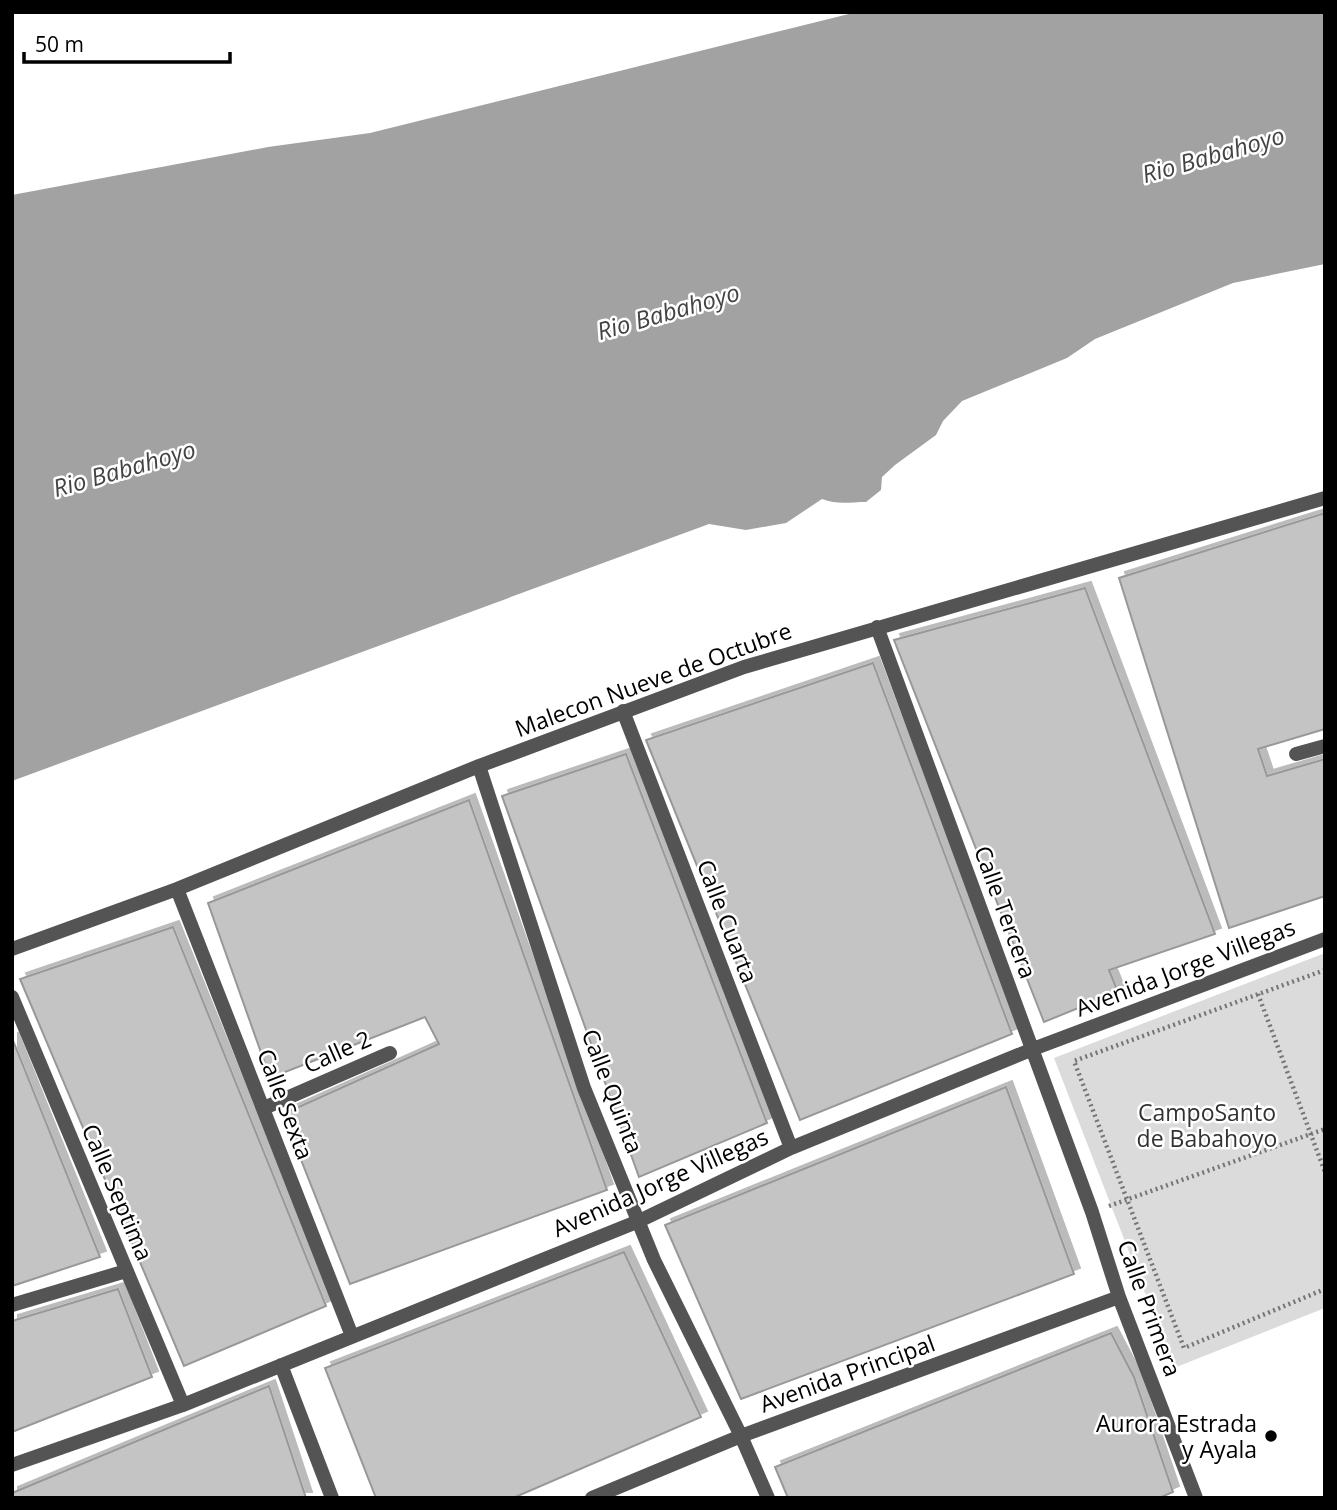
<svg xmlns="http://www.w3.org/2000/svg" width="1337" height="1510" viewBox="0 0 1337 1510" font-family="'Open Sans',sans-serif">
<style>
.green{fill:#dbdbdb}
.water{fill:#a2a2a2}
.building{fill:#c4c4c4;stroke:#989898;stroke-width:2;filter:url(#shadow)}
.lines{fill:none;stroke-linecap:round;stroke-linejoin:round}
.path{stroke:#767676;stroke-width:4.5;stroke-dasharray:2 3.5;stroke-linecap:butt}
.service{stroke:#545454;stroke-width:14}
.minor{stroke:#545454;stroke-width:14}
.poi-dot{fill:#000;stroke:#fff;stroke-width:2.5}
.labels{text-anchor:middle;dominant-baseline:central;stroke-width:5;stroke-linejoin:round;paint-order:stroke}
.street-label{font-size:23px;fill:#000;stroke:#fff}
.park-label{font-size:23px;fill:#323232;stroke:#fff}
.poi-label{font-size:23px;fill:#000;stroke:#fff;text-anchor:end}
.water-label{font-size:24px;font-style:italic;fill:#434343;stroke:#fff}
</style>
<defs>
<filter id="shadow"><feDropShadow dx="6" dy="-6" stdDeviation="0" flood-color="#0004"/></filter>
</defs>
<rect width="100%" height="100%" fill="#fff"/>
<!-- green -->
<path class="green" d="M1325 953V1308L1174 1368 1054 1058Z"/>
<!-- water -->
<path class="water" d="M857 12H1325V264L1233 283 1095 339 1067 358 962 401 943 421 936 435 895 465 882 477 881 490 866 502C850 502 837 505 822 499L786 523 746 530 709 524 12 781V195L268 147 370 133Z"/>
<!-- building -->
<path class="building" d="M1325 513V729L1258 749 1267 776 1325 759V896L1229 928 1119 578Z
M1085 588 1215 934 1109 970 1118 992 1044 1022 894 640Z
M873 663 1012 1034 800 1120 646 740Z
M626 754 767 1123 639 1177 502 796Z
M469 800 607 1190 350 1284 283 1114 439 1044 425 1017 270 1078 208 903Z
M173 927 326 1306 184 1366 20 979Z
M12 1038 100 1257 12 1286Z
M1006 1087 1074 1274 741 1399 665 1225Z
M624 1252 701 1417 513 1498H376L325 1368Z
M118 1289 152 1377 12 1432V1321Z
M1111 1333 1134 1377 1173 1492 1159 1498H788L775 1467Z
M269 1386 306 1498H12V1493Z"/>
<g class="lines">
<!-- path -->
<path class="path" d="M1325 970 1074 1061 1184 1348 1325 1289
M1258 994 1325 1172
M1109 1206 1325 1129"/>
<!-- service -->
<path class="service" d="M1296 754 1325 746"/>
<!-- minor -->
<path class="minor" d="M877 627 1092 1212 1119 1297 1196 1498
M623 711 791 1148
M479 766 584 1088 654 1260 741 1436 768 1498
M177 889 352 1336
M12 949 177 889 479 766 744 667 1325 498
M12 997 183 1405
M264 1108 390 1053
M12 1305 126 1271
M281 1365 332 1498
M12 1465 183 1405 639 1221 791 1148 1033 1049 1325 939
M592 1498 741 1436 1119 1297"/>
</g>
<!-- markers -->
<circle class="poi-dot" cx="1271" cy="1436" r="7"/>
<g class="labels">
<!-- street labels -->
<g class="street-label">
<text transform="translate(653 679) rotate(-20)">Malecon Nueve de Octubre</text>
<text transform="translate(1006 912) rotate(70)">Calle Tercera</text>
<text transform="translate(728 921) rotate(69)">Calle Cuarta</text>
<text transform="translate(1185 967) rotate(-21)">Avenida Jorge Villegas</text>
<text transform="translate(337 1051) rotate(-24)">Calle 2</text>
<text transform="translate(613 1091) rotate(69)">Calle Quinta</text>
<text transform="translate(286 1104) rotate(69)">Calle Sexta</text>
<text transform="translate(660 1182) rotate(-24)">Avenida Jorge Villegas</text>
<text transform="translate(118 1192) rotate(67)">Calle Septima</text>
<text transform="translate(1150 1308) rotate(70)">Calle Primera</text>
<text transform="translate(847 1373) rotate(-20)">Avenida Principal</text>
</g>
<!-- park labels -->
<g class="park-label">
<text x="1207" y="1112">CampoSanto<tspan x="1207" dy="26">de Babahoyo</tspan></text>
</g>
<!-- poi labels -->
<g class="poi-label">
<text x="1257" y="1423">Aurora Estrada<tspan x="1257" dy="26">y Ayala</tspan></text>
</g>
<!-- water labels -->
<g class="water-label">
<text transform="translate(1213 154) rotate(-16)">Rio Babahoyo</text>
<text transform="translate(668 311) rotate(-16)">Rio Babahoyo</text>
<text transform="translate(124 468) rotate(-16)">Rio Babahoyo</text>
</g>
</g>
<!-- border -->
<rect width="1337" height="1510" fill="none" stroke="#000000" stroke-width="28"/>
<!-- scale -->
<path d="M24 52v10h206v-10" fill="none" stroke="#000000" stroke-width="3.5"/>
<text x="35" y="52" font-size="21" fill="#000000" stroke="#ffffff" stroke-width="5" paint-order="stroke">50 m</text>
</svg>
